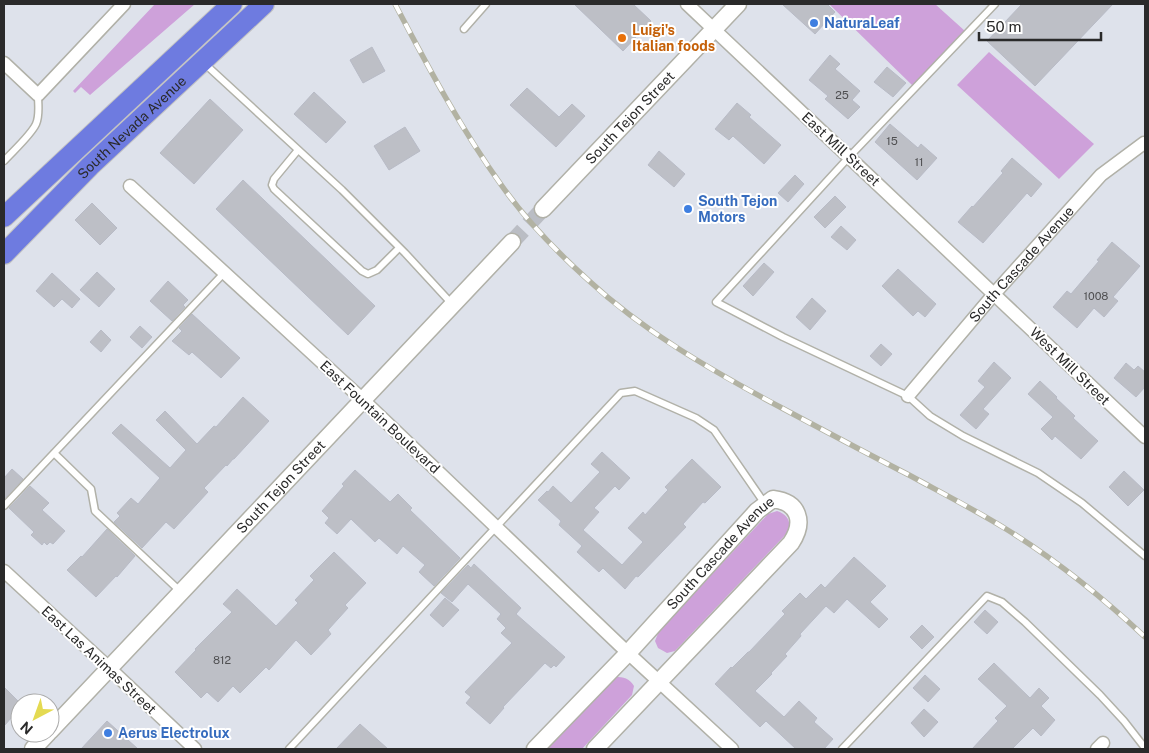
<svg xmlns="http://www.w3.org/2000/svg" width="1149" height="753" viewBox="0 0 1149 753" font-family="'Public Sans',sans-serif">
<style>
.green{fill:#cea1da}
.building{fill:#bdbfc6;stroke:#b8bbc6}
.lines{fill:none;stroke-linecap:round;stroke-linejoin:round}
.tertiary-tunnel{stroke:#babdc4;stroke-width:16;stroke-dasharray:16 8;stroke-linecap:butt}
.service-casing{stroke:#b1b1a8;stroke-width:9}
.minor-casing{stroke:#b1b1a8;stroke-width:15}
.tertiary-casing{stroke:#b1b1a8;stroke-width:19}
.primary-casing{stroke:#c3c3c3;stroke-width:22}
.service{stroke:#fff;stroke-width:6}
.minor{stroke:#fff;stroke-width:12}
.tertiary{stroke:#fff;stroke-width:16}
.primary{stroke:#6e7be0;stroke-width:20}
.rail-casing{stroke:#b2b2a2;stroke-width:5.5}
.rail{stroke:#fff;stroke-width:4;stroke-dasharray:11;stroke-linecap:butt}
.shop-dot{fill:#3f7fe0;stroke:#fff;stroke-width:2}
.food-dot{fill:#e8710a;stroke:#fff;stroke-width:2}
.labels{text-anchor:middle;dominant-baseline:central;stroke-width:4;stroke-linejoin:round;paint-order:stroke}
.number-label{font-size:11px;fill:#4f4f51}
.shop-label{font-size:14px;font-weight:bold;fill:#366cbe;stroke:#fff;text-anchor:start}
.food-label{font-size:14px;font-weight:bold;fill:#c56008;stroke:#fff;text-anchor:start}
.street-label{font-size:14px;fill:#2a2a2a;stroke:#fff}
</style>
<rect width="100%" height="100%" fill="#dee2eb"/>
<!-- green -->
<path class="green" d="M155 4H195L90 95 81 87 75 93 73 91Z
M829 4H935L965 31 913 86Z
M989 52 1094 144 1059 179 957 85Z
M777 511C787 514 791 521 789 531L675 651 667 653 658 648 655 641 659 631 768 514Z
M615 677C624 677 629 678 634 686L632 695 582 749H547Z"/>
<!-- building -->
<path class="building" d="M574 4H633L651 21 623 51Z
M782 4H827L835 12 815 34Z
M1022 4H1113L1035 86 987 41Z
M372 47 385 71 363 83 350 60Z
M830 55 840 64 835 69 860 91 852 100 860 107 848 119 825 99 828 96 809 80Z
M887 67 906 83 893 97 874 82Z
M527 88 559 117 572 104 585 116 556 147 510 105Z
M314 92 346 122 326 143 294 114Z
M210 99 243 130 194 184 160 153Z
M737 103 751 115 749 117 781 145 764 164 733 136 729 140 715 129Z
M890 124 918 148 921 144 937 158 917 180 875 142Z
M405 127 420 151 389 170 374 146Z
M659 151 685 174 674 187 648 165Z
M1012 158 1042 184 1031 197 1027 193 983 243 958 222 972 206 973 207 1003 173 1001 171Z
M795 175 804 184 788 202 778 193Z
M243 180 375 306 348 335 216 209Z
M835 196 846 207 825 228 814 217Z
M92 203 117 228 100 245 75 220Z
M841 226 856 240 847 250 831 237Z
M1112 242 1140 266 1113 297 1118 301 1104 317 1094 308 1077 328 1053 307 1067 291 1071 294 1099 261 1097 260Z
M764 263 774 272 753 296 743 286Z
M898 269 936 304 925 317 918 311 913 316 882 286Z
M97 272 115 289 99 307 80 290Z
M52 273 80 299 72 308 62 299 54 307 36 291Z
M168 281 188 300 183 305 185 307 172 321 150 301Z
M812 298 826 311 810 330 796 317Z
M192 314 240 358 221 378 192 352 189 355 172 341 182 331 179 328Z
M140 326 152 337 142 348 130 337Z
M101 330 111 340 101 352 90 342Z
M881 344 892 354 881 366 870 356Z
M994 362 1011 378 983 409 989 414 976 429 960 415 985 387 978 381Z
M1126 363 1134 370 1138 366 1145 372V387L1136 397 1114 378Z
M1040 381 1057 397 1056 398 1075 416 1073 418 1098 441 1081 459 1055 436 1052 440 1041 429 1053 417 1028 394Z
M243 397 269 421 234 459H233L227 466 226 465 204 488 208 492 174 529 166 522 142 548 114 522 120 516 117 513 131 498 138 504 160 478 112 433 121 424 170 468 186 450 156 420 165 411 197 444 214 426 216 427Z
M602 452 630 478 619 490 615 486 594 508 599 512 583 530 622 565 643 542 628 528 643 512 645 515 666 492 668 490 665 487 692 459 721 487 705 503 703 502 683 524 686 527 638 577 636 576 625 589 603 568 599 572 577 552 582 546 559 525 561 521 538 500 547 491 548 492 553 486 571 503 600 472 591 464Z
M12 469 23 479 4 499V478Z
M355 470 390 502 398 494 412 508 410 510 460 558 434 586 419 572 425 565 403 546 397 554 379 538 375 542 351 519 337 534 325 523 329 518 322 511 344 486 342 484Z
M1124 471 1144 490 1128 506 1109 487Z
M30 486 49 503 42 510 65 531 53 544 50 542 47 545 44 542 42 545 31 535 34 532 9 508Z
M107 529 135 556 117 577 116 576 96 597 67 570 81 556 82 557Z
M334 552 366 583 345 605 348 608 328 630 331 634 311 655 296 640 269 670 266 667 240 693 233 686 218 702 207 692 201 698 175 672 196 650 195 649 232 612 223 604 237 589 276 626 298 603 295 600 314 580 310 576Z
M854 557 886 586 870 602 888 619 879 628 847 599 834 613 826 606 800 634 801 636 785 654 787 656 771 673 772 674 755 691 784 717 799 701 817 718 814 722 833 739 824 749H796L766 721 760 727 715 684 731 667 732 668 748 652H749L785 614 782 611 800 593 806 599 821 584 825 588Z
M474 564 521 608 516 614 565 657 556 667 554 665 551 668 545 663 503 707 504 708 490 724 466 703 471 697 465 692 512 643 501 633 506 628 497 619 501 614 468 584 452 602 441 593 468 565 471 568Z
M445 598 459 610 443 627 430 615Z
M985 610 998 622 987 634 974 622Z
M922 625 934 637 922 649 910 637Z
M994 663 1030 698 1039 688 1049 698 1041 706 1055 720 1041 736 1033 728 1012 749H972L998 721 995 718 1007 706 978 679Z
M925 675 940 689 928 702 913 688Z
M4 687 20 703V708L4 726Z
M924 709 938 722 924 737 911 723Z
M107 721 138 749H81Z
M360 724 388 749H336Z"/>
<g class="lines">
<!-- tertiary-tunnel -->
<path class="tertiary-tunnel" d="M512 242 543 209"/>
<!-- service casing -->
<g class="service-casing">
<path id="service" d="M995 4 849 157 716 302 783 337 908 396 930 416 963 436 1038 473 1082 503 1145 556
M464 29 486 4
M205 64 342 190 405 253 452 304
M298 150 274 179 272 185 274 189 362 271 368 274 377 270 399 248
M4 161C13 151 31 135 36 124 40 115 38 105 38 95
M54 453 91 489 95 511 181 592
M4 506 224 273
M289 749 621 393 635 391 696 418 714 430 765 504
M842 749 987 596 1002 602 1025 622 1100 695 1124 721 1145 748"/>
</g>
<!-- minor casing -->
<g class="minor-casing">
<g id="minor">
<path d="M687 4 1145 437"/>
<path d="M4 63 38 95 124 4"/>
<path d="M130 186 363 400 628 653 732 749"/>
<path id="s1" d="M908 396 994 294 1101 175 1144 143"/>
<path d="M4 571 109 668 195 749"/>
<path d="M1097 749 1103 743"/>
</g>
</g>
<!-- tertiary casing -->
<g class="tertiary-casing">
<g id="tertiary">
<path id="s2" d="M543 209 738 4"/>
<path id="s3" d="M50 731 512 242"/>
<path d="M33 749 48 733"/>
<path id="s4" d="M535 749 628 653 757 511 773 499C799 502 805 522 791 543L595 749"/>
</g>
</g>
<!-- primary casing -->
<g class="primary-casing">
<g id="primary">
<path d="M4 217 232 4"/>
<path id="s5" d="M4 254 90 166 264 4"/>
</g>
</g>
<!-- service -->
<use href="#service" class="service"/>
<!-- minor -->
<use href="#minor" class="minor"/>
<!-- tertiary -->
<use href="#tertiary" class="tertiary"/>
<!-- primary -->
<use href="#primary" class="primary"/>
<!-- rail casing -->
<g class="rail-casing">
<path id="rail" d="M395 4C428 67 461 129 502 186 526 220 556 251 587 279 644 332 711 370 780 407 823 430 866 453 909 475 942 493 975 510 1006 529 1056 560 1102 597 1145 637"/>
</g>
<!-- rail -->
<use href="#rail" class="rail"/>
</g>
<!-- markers -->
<g class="shop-dot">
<circle cx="814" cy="23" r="5"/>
<circle cx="688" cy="209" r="5"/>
<circle cx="108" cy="733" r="5"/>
</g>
<circle class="food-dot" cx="622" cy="38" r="5"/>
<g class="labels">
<!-- number labels -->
<g class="number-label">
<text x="842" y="95">25</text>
<text x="892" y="141">15</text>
<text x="919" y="162">11</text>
<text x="1096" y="296">1008</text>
<text x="222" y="660">812</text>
</g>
<!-- shop labels -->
<g class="shop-label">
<text x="824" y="23">NaturaLeaf</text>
<text x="698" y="201">South Tejon<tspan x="698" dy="16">Motors</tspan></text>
<text x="118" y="733">Aerus Electrolux</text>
</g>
<!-- food labels -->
<g class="food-label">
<text x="632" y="30">Luigi's<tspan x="632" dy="16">Italian foods</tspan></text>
</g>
<!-- street labels -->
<g class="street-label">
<text stroke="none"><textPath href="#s2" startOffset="126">South Tejon Street</textPath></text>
<text stroke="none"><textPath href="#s5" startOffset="180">South Nevada Avenue</textPath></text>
<text transform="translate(841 149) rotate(43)">East Mill Street</text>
<text stroke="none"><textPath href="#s1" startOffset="174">South Cascade Avenue</textPath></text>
<text transform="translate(1070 366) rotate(44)">West Mill Street</text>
<text transform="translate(380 417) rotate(43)">East Fountain Boulevard</text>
<text stroke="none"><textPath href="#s3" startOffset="336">South Tejon Street</textPath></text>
<text stroke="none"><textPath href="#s4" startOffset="270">South Cascade Avenue</textPath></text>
<text transform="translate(99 660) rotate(43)">East Las Animas Street</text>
</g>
</g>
<!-- border -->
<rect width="1149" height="753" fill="none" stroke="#2a2a2a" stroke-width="10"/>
<!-- north arrow -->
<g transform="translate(35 718) rotate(221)"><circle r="24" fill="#ffffff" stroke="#aaaaaa"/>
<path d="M0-4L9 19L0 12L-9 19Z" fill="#e4da52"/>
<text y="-8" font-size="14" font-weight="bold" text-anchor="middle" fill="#2a2a2a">N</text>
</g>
<!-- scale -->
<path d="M979 32v8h122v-8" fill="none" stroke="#2a2a2a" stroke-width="2.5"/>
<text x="986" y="32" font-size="15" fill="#2a2a2a" stroke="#ffffff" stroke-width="4" paint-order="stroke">50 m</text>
</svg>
